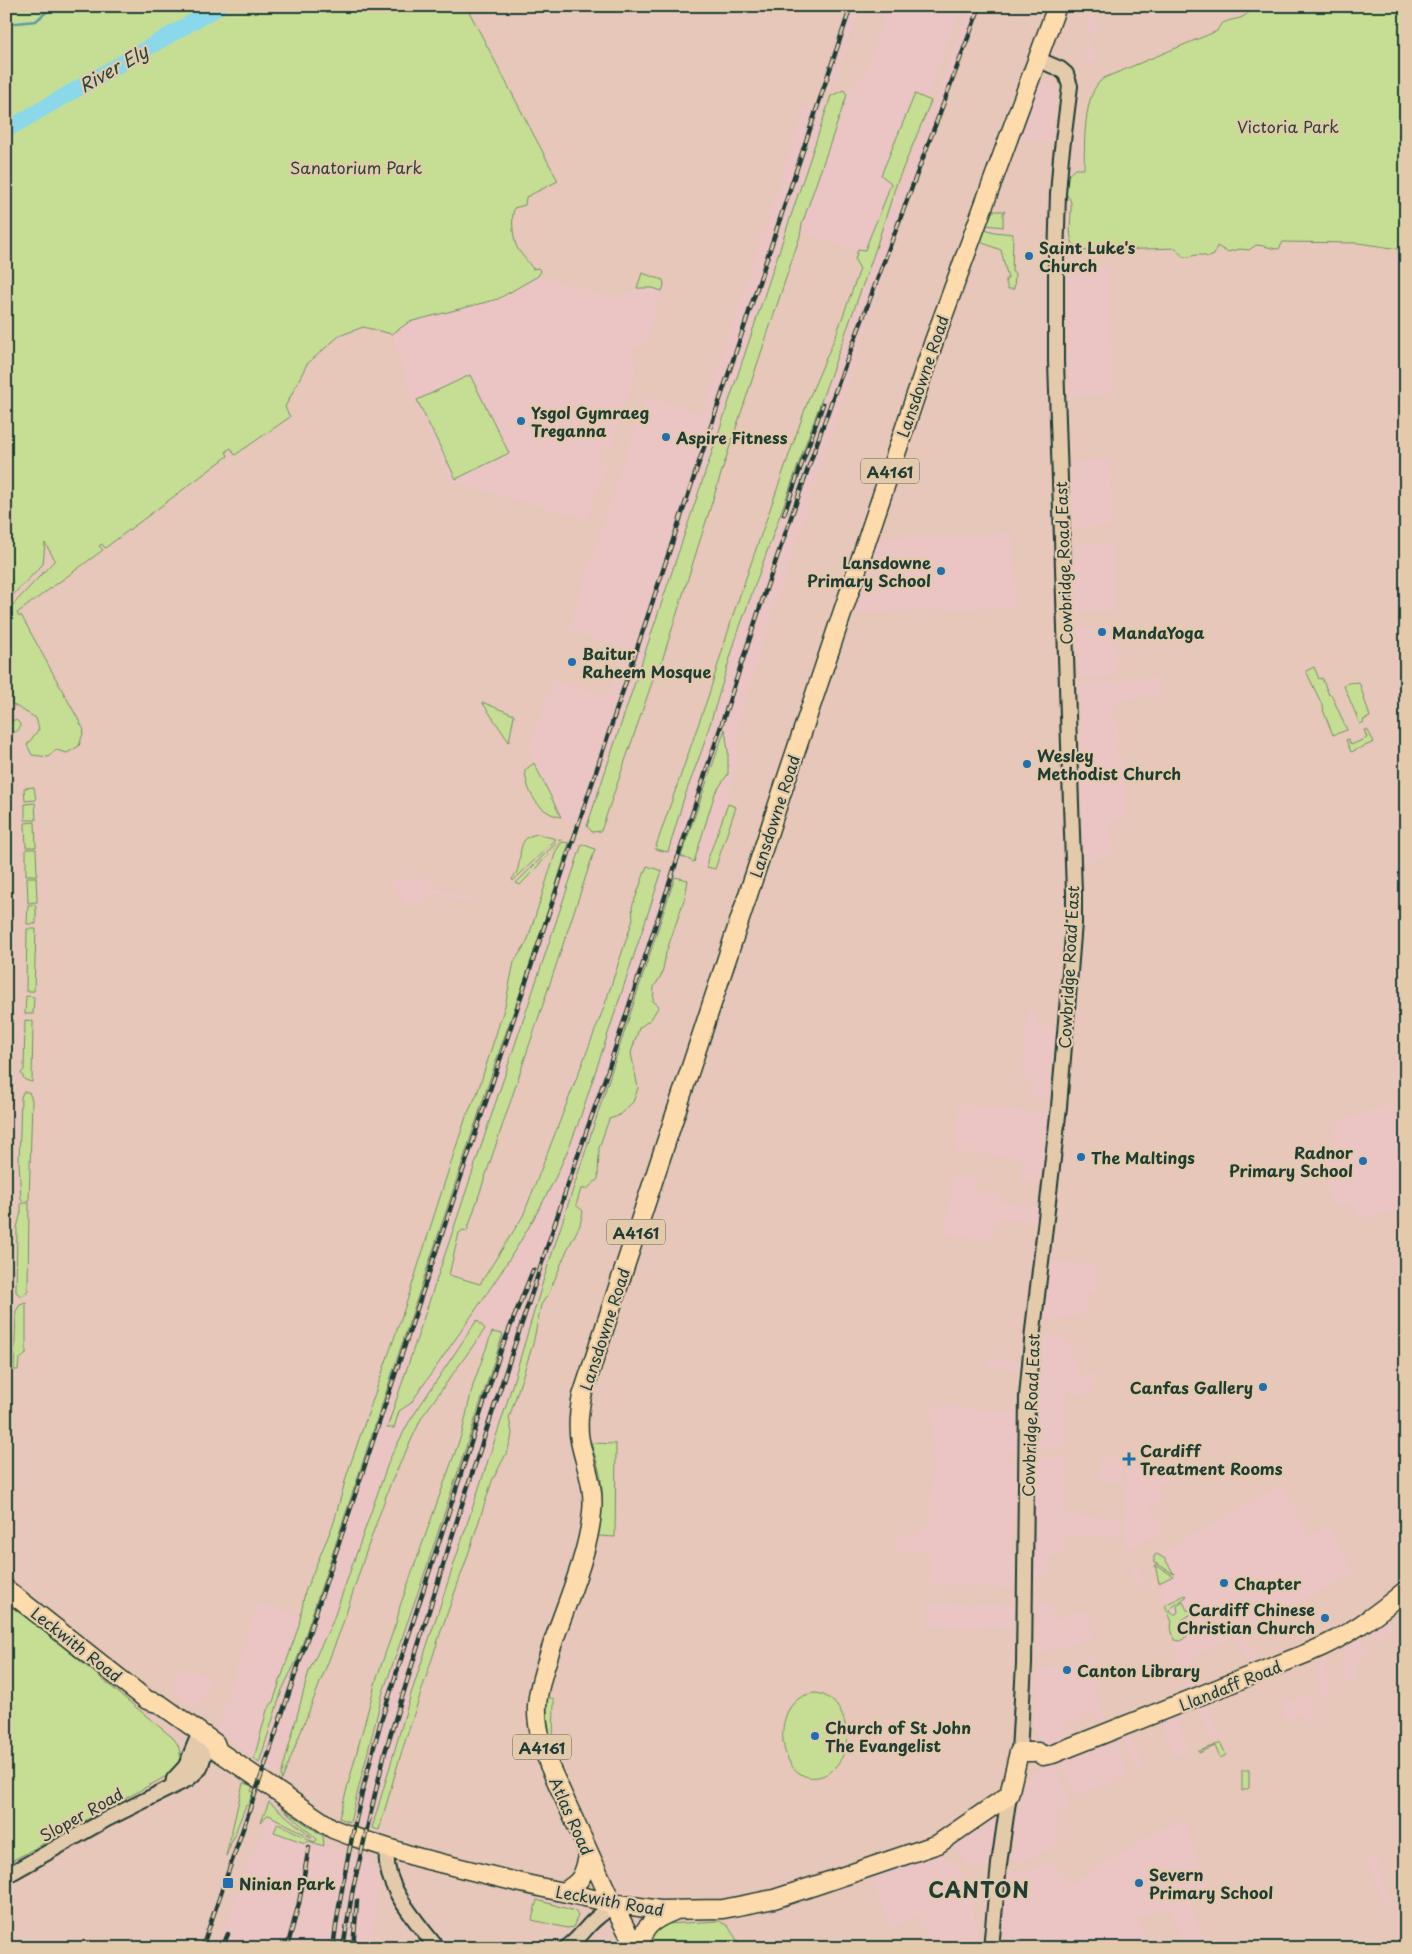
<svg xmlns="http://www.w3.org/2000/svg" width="1412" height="1954" viewBox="0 0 1412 1954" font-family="'Playpen Sans',sans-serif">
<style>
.built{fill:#eac5c4}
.green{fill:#c5de94;stroke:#728e64}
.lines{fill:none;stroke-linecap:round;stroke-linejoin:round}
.stream{stroke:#5f9aa1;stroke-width:2.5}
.river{stroke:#8ad8e9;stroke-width:16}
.minor-casing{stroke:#1f3d34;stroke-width:18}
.major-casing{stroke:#1f3d34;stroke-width:21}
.minor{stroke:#e3caab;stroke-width:14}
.major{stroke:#fedbac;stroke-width:18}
.rail-casing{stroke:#1f3d34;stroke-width:4.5}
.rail{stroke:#e3caab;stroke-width:2.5;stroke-dasharray:8;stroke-linecap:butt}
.poi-dot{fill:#1f6fb2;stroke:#e3caab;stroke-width:2}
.labels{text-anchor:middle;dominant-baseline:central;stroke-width:4.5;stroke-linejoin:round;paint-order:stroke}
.shield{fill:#e3caab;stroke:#5a6758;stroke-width:1}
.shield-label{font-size:15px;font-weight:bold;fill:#1f3d34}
.park-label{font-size:16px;fill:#274539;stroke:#e3caab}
.poi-label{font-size:16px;font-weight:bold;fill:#1f3d34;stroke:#e3caab;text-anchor:start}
.street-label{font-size:16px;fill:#1f3d34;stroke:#e3caab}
.water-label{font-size:18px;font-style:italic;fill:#24453d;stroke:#e3caab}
.district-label{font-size:21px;font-weight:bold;letter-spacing:1px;fill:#1f3d34;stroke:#e3caab}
</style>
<rect width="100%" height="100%" fill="#e7c7ba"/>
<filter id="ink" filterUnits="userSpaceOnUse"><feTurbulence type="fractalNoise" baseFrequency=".02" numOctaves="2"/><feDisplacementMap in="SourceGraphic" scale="10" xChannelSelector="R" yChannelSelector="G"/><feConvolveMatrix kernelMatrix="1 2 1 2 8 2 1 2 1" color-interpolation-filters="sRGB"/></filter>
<g filter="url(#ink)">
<!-- built -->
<path class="built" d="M847 6H861L836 80 820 87Z
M887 6H962L868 250 887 220 970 6H983L907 206 752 676 737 730 736 772 707 867 658 851 866 253 798 231 602 833 566 820 561 814 530 753V746L553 680 608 696 672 505 622 649 568 630 645 396 703 414 804 109 845 97 859 80 871 59Z
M1093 15 1099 30 1088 35 1099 62 1093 64 1084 61 1089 16Z
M1037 81 1053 82 1056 86 1051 142 1017 140Z
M1108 266 1112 394 1069 397 1068 270 1070 267Z
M538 276 613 298 641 288H653L662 291 644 346 631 348 633 360 639 361 611 447 605 445 597 453 606 465 587 519 451 482 412 397 392 334 409 322 498 299Z
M1109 460 1112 526 1074 528 1072 461Z
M1013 533 1015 607 853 613 878 538Z
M1113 543 1115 611 1076 612 1074 544Z
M1116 627V677L1079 679 1077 628Z
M1159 677 1160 696 1119 700V706L1111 707V720H1117L1119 740 1115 741V758H1124L1125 820 1111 821V853L1093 861H1089L1084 857 1079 683 1124 681 1125 679Z
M562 840 596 852 445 1272 482 1285 506 1243 546 1153 652 868 682 877 560 1251 496 1464 399 1747 377 1831 341 1819 485 1353 467 1347 446 1374 398 1458 276 1775 217 1731 257 1603 302 1616 331 1521Z
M435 877 431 887 475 900 473 905 430 892 425 903 405 904 391 882V880Z
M1028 1005 1037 1018V1025L1056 1027 1048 1098 1031 1097 1033 1081 1022 1080Z
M958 1104 1048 1114 1040 1184 1020 1182 1023 1159 955 1151Z
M1393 1105 1406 1166V1208L1362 1219 1350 1204 1331 1207 1321 1155 1336 1152 1333 1124 1373 1109Z
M953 1174 977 1177 975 1192 1001 1195 1000 1202 1038 1207 1036 1222 995 1218 992 1240 945 1234Z
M1051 1260 1098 1265 1095 1293H1087L1084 1314 1044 1322Z
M1065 1335 1080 1378 1096 1372 1094 1380 1092 1381 1091 1394H1073V1389H1069L1067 1397V1448H1038L1039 1395 1043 1338Z
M989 1358 1022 1361 1021 1369 1015 1368 1014 1370 988 1367Z
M932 1405 1018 1413 1016 1449 1005 1456 1009 1461 1014 1457 1016 1516H1013L1010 1559 1014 1560V1588L930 1585V1551H896V1534L920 1535V1527H931Z
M1132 1455 1144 1478 1161 1468 1168 1480 1157 1487 1163 1499 1150 1506 1164 1531 1125 1551V1459Z
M1039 1458H1067L1066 1515 1120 1517V1537L1064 1535V1551L1049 1557V1573L1038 1577 1035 1575V1567L1036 1460Z
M1101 1458H1120L1121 1482H1099V1460Z
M1282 1485 1309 1536 1329 1526 1354 1573 1243 1631 1260 1664 1251 1668 1234 1636 1192 1657 1204 1687 1187 1692 1171 1627 1172 1622 1171 1617 1167 1613 1154 1556Z
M1137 1562 1144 1589 1139 1590 1129 1565Z
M1039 1602 1052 1603V1620L1086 1609 1095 1637 1039 1654 1037 1651Z
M929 1603 1014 1605 1012 1628 929 1626Z
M1387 1616 1389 1618 1387 1619 1393 1626 1378 1639 1370 1630 1371 1628Z
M1360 1638 1369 1648 1356 1660 1357 1682H1344L1343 1648Z
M1325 1655 1329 1696 1318 1697V1692L1321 1691 1317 1658Z
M1091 1656 1100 1686 1094 1688 1108 1724 1101 1727 1095 1712 1067 1724V1730L1070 1739 1054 1745 1040 1741 1033 1730 1037 1672Z
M181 1667 212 1678 205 1698 202 1697 196 1706H192L171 1689Z
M1309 1696 1311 1725H1305L1304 1715H1296L1295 1718 1284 1719 1282 1699 1289 1698 1290 1702 1296 1701V1698Z
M1205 1704 1208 1705 1220 1736 1211 1740 1197 1707Z
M1176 1717 1189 1750 1174 1756 1161 1723Z
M1131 1735 1144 1768 1137 1771 1123 1738Z
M1114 1739 1128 1774 1076 1797 1060 1760Z
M1055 1763 1072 1808 1054 1815 1059 1830 1054 1832 1059 1844 1022 1862 1012 1861 1010 1859 1022 1784 1035 1771Z
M990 1816 997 1819 990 1868 986 1869 972 1867 968 1865 951 1844Z
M1406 1816V1841L1397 1819Z
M269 1818 276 1821 273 1830 274 1832 370 1858 380 1879 370 1948H218L246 1868Z
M1183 1820 1209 1891 1188 1900 1208 1948H1185L1170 1907 1137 1919 1147 1948H1003L1004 1904 1008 1870 1026 1872 1051 1859 1060 1877 1064 1875 1069 1884 1157 1831Z
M940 1853 958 1868 966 1887H969L978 1939 975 1942 964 1948H933L917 1915 890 1929 875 1885V1877L877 1874 930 1854Z
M1380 1858 1382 1863 1376 1865 1391 1903 1385 1906 1368 1862Z
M603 1934 608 1935 617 1948H582Z"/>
<!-- green -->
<path class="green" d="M6 6H466L558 181 526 197 525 205 514 208C511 219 513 235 516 245 517 250 529 263 533 269L538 268 541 271 538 276 498 299 409 322 392 334 363 327 339 336 307 364 285 407 290 417 235 455 231 448 226 451 228 456 105 548 102 544 99 546 103 550 17 613 19 617 21 615 84 730 79 746 67 753 56 750 48 757 32 755 27 745 39 729 36 718 12 704 9 651 6 648V615L8 610 55 560 45 543 43 564 6 602Z
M1271 6H1406V250L1358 243 1283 242 1279 249C1271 249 1265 245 1256 245L1249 250 1240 249 1227 252 1217 246 1214 255 1209 257C1206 257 1203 255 1201 255 1188 254 1186 264 1176 248L1084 251 1074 246C1067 233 1072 218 1071 203 1070 197 1064 194 1065 186 1065 178 1069 174 1075 169H1084C1085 147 1082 92 1104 78L1217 31C1221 20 1230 21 1240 18 1245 16 1247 14 1251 11 1256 8 1265 9 1271 6Z
M844 90 847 95 802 224 800 236 726 458 661 664 657 668 601 831 592 832 587 826 831 96Z
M915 94 931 101 896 185 875 251 737 635 703 747 684 798 668 852 655 849 709 694 734 612 809 398 836 335 860 269 855 260 858 249 865 250C873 227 884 207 891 183L881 175Z
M991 211H1005L1003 213V227L986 225Z
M985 229 994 232 1013 234 1012 272 1015 273 1014 289H1008L1005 279H1008L1001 250 980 242Z
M642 273 663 280 664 285 662 291 653 288H637Z
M470 375 509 453 456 479 417 400Z
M1314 667 1319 679 1322 678 1329 695 1331 694 1347 730 1333 735 1323 710 1324 709 1306 671Z
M1359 682 1370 717 1363 720 1364 722 1360 724 1344 686 1348 683Z
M482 702 514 715 509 742Z
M8 726a6 6 0 1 1 12 0a6 6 0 1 1-12 0Z
M725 729 728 751V774L715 793 694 862 681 856Z
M1367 729 1374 742 1351 752 1346 740 1348 739 1351 745 1367 738 1364 730Z
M534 763 561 817C538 813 526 791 525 770Z
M34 787 36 800 25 801 24 788Z
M35 803 36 820H25V804Z
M728 804 736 807 715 869 707 867V861Z
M35 822 36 847H26L25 823Z
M538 834 556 839 513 881 512 879C527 864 511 837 538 834Z
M559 840H562L520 885 516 883Z
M562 842 569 843 536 948 499 1052 298 1657 282 1690 259 1763 254 1759 267 1710 273 1702 299 1625 305 1592 334 1522 347 1474 406 1304 454 1153 466 1117 477 1094 505 1006 514 962 527 942 556 851Z
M582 844 595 849 467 1231 463 1230 459 1233 449 1275 480 1284 523 1216 603 1010 633 919 632 907 647 866 662 871 579 1121C543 1224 472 1313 411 1403L399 1411 394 1428H387Z
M26 849H36L37 875H26Z
M27 877H36L37 902 28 903Z
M675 877 688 880 685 897 666 953 662 974 654 987 653 1001 659 1006 651 1019 639 1028 631 1053 638 1088 633 1102 618 1116 609 1119 599 1148 598 1179 587 1189H581L576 1205 583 1211 580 1225 567 1250 549 1293 541 1305 533 1344 509 1418 512 1433 511 1440 506 1454 492 1481 467 1558 441 1631 400 1757 379 1830 372 1828 411 1694 506 1406 544 1278Z
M28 905H36V924H27Z
M27 929H36L34 991H26Z
M26 996 34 997 33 1014H25Z
M25 1020 33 1021 32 1082 25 1080 21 1073 24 1070Z
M23 1092H29L32 1100 29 1201 21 1200 19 1163 21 1097Z
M21 1203H29L28 1290 24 1295 21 1296 16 1292 17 1228 21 1212Z
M26 1303V1354L19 1360 18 1370H14L16 1311 20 1305Z
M477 1320 485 1329 422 1417 390 1485 365 1555 341 1629 282 1780 281 1776 309 1671 332 1623 390 1458 409 1422Z
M492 1332 503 1334 424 1575 383 1692 350 1822 339 1818 377 1677 397 1620 400 1606 462 1433 473 1385Z
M591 1443 616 1444 615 1537 598 1536C602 1516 604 1494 600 1474 598 1464 594 1453 591 1443Z
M1157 1554 1165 1559 1174 1574 1154 1562V1556Z
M1155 1565 1172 1575 1173 1576 1159 1583Z
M1185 1595 1187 1596 1170 1609 1172 1614H1176L1178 1612 1177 1606 1183 1602 1187 1610 1191 1611 1193 1613 1182 1620 1183 1632H1187L1189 1634 1181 1641 1174 1640 1171 1627 1172 1622 1165 1605Z
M6 1603 38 1626 173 1738C183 1750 182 1760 172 1773L6 1864Z
M816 1693C842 1696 853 1734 843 1755 839 1764 831 1773 822 1776 777 1790 765 1696 816 1693Z
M547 1697 554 1699 553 1745 551 1744 547 1719Z
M1218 1744H1221L1226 1755 1220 1758 1215 1746 1199 1753V1751Z
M1242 1770H1249V1788L1242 1791Z
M243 1783 253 1786 251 1791 253 1792 248 1806 246 1805 226 1856Z
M269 1802 312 1837V1838L269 1815H267L261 1822Z
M282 1808 323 1836 324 1846 308 1841 305 1843 274 1832 278 1823 310 1840 315 1842 317 1839Z
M537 1900 575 1911 578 1916 573 1927 567 1928 532 1920Z
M719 1921 728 1926 742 1948H652L650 1941 653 1931 667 1924Z"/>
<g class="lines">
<!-- stream -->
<path class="stream" d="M6 24 36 21 53 6"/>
<!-- river -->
<path class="river" d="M6 130 220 6"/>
<!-- minor casing -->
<g class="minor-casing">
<path id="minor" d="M1019 1752 1024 1664 1027 1397 1033 1330 1059 1107 1074 923V892L1056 362V259L1058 194 1061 157 1070 86 1066 74 1060 69 1037 59
M173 1784 174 1779 186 1766 200 1732
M388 1848C379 1882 418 1923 437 1948
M6 1876 107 1819 188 1779 200 1768 209 1739
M566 1948C580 1939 586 1926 598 1917 604 1912 608 1910 612 1903
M991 1948 999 1864 1009 1795"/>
</g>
<!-- major casing -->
<g class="major-casing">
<path id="major" d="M6 1589 147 1700 160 1704 215 1743 218 1751 333 1829 354 1837 416 1857 517 1882 612 1903 660 1910 723 1909 774 1899 817 1885 938 1844 1009 1795 1019 1752H1038L1043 1756 1053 1754 1310 1652C1348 1636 1375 1616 1406 1590
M564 1892C584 1879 583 1876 589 1853
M636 1948 612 1903 549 1765C542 1746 536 1726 537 1706 538 1689 543 1673 548 1658 562 1612 588 1559 592 1512 595 1487 585 1465 580 1441 577 1426 579 1411 582 1396L783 789 934 341 1057 6
M640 1948C641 1926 656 1918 674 1911"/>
</g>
<!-- minor -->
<use href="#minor" class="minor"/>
<!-- major -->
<use href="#major" class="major"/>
<!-- rail casing -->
<g class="rail-casing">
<path id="rail" d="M784 514 823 404
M202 1948 266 1762 851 6
M222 1948 228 1934
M287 1948 299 1903 309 1847
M333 1948C343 1871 360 1795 381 1721L501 1350 533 1270
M343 1948 353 1888 385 1752 464 1498 569 1181 608 1070 767 586 832 400 980 6
M353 1948 357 1901"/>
</g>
<!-- rail -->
<use href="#rail" class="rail"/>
</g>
</g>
<!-- markers -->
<g class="poi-dot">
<circle cx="1029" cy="256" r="5"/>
<circle cx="521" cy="421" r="5"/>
<circle cx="666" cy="437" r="5"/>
<circle cx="941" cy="571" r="5"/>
<circle cx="1102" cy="632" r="5"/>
<circle cx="572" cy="662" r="5"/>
<circle cx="1027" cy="764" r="5"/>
<circle cx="1081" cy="1157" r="5"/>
<circle cx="1363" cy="1161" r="5"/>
<circle cx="1263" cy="1387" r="5"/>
<path d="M1126.5 1451.5h5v5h5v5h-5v5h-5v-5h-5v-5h5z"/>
<circle cx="1224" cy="1583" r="5"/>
<circle cx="1325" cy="1618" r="5"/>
<circle cx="1067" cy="1670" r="5"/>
<circle cx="815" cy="1736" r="5"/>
<rect x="222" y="1877" width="12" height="12" rx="2.5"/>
<circle cx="1139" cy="1883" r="5"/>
</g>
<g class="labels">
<!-- shield labels -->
<g class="shield">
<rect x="861" y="458.5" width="58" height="25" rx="4"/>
<rect x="607" y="1219.5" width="58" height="25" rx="4"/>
<rect x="513" y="1734.5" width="58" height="25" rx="4"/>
</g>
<g class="shield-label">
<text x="890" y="471">A4161</text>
<text x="636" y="1232">A4161</text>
<text x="542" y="1747">A4161</text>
</g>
<!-- park labels -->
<g class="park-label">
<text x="1288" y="126">Victoria Park</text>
<text x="356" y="167">Sanatorium Park</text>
</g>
<!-- poi labels -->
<g class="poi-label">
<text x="1039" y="247">Saint Luke's<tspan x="1039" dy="18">Church</tspan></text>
<text x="531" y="412">Ysgol Gymraeg<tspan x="531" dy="18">Treganna</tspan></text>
<text x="676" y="437">Aspire Fitness</text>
<text x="931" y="562" text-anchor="end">Lansdowne<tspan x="931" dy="18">Primary School</tspan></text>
<text x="1112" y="632">MandaYoga</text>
<text x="582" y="653">Baitur<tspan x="582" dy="18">Raheem Mosque</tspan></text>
<text x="1037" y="755">Wesley<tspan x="1037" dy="18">Methodist Church</tspan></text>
<text x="1353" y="1152" text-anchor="end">Radnor<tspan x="1353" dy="18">Primary School</tspan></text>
<text x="1091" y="1157">The Maltings</text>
<text x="1253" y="1387" text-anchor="end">Canfas Gallery</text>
<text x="1140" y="1450">Cardiff<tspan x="1140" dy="18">Treatment Rooms</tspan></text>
<text x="1234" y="1583">Chapter</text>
<text x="1315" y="1609" text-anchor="end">Cardiff Chinese<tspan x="1315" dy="18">Christian Church</tspan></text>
<text x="1077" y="1670">Canton Library</text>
<text x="825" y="1727">Church of St John<tspan x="825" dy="18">The Evangelist</tspan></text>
<text x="1149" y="1874">Severn<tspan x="1149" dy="18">Primary School</tspan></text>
<text x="239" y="1883">Ninian Park</text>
</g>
<!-- street labels -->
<g class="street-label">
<text transform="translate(922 376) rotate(-71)">Lansdowne Road</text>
<text transform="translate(1063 563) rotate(-92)">Cowbridge Road East</text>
<text transform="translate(774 816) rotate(-72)">Lansdowne Road</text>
<text transform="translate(1068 967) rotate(-87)">Cowbridge Road East</text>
<text transform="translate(604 1329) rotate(-72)">Lansdowne Road</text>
<text transform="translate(1030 1415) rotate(-88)">Cowbridge Road East</text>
<text transform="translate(77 1644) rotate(38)">Leckwith Road</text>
<text transform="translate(1230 1685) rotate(-22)">Llandaff Road</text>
<text transform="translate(81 1814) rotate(-29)">Sloper Road</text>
<text transform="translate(572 1816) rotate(66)">Atlas Road</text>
<text transform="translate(610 1900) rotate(10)">Leckwith Road</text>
</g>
<!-- water labels -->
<g class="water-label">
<text transform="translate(113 68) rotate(-30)">River Ely</text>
</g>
<!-- district labels -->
<g class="district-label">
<text x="979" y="1889">CANTON</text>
</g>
</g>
<!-- margin -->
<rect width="1412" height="1954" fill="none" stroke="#e3caab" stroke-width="25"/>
<rect x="12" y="12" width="1387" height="1929" fill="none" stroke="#1f3d34" stroke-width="2" filter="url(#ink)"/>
</svg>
